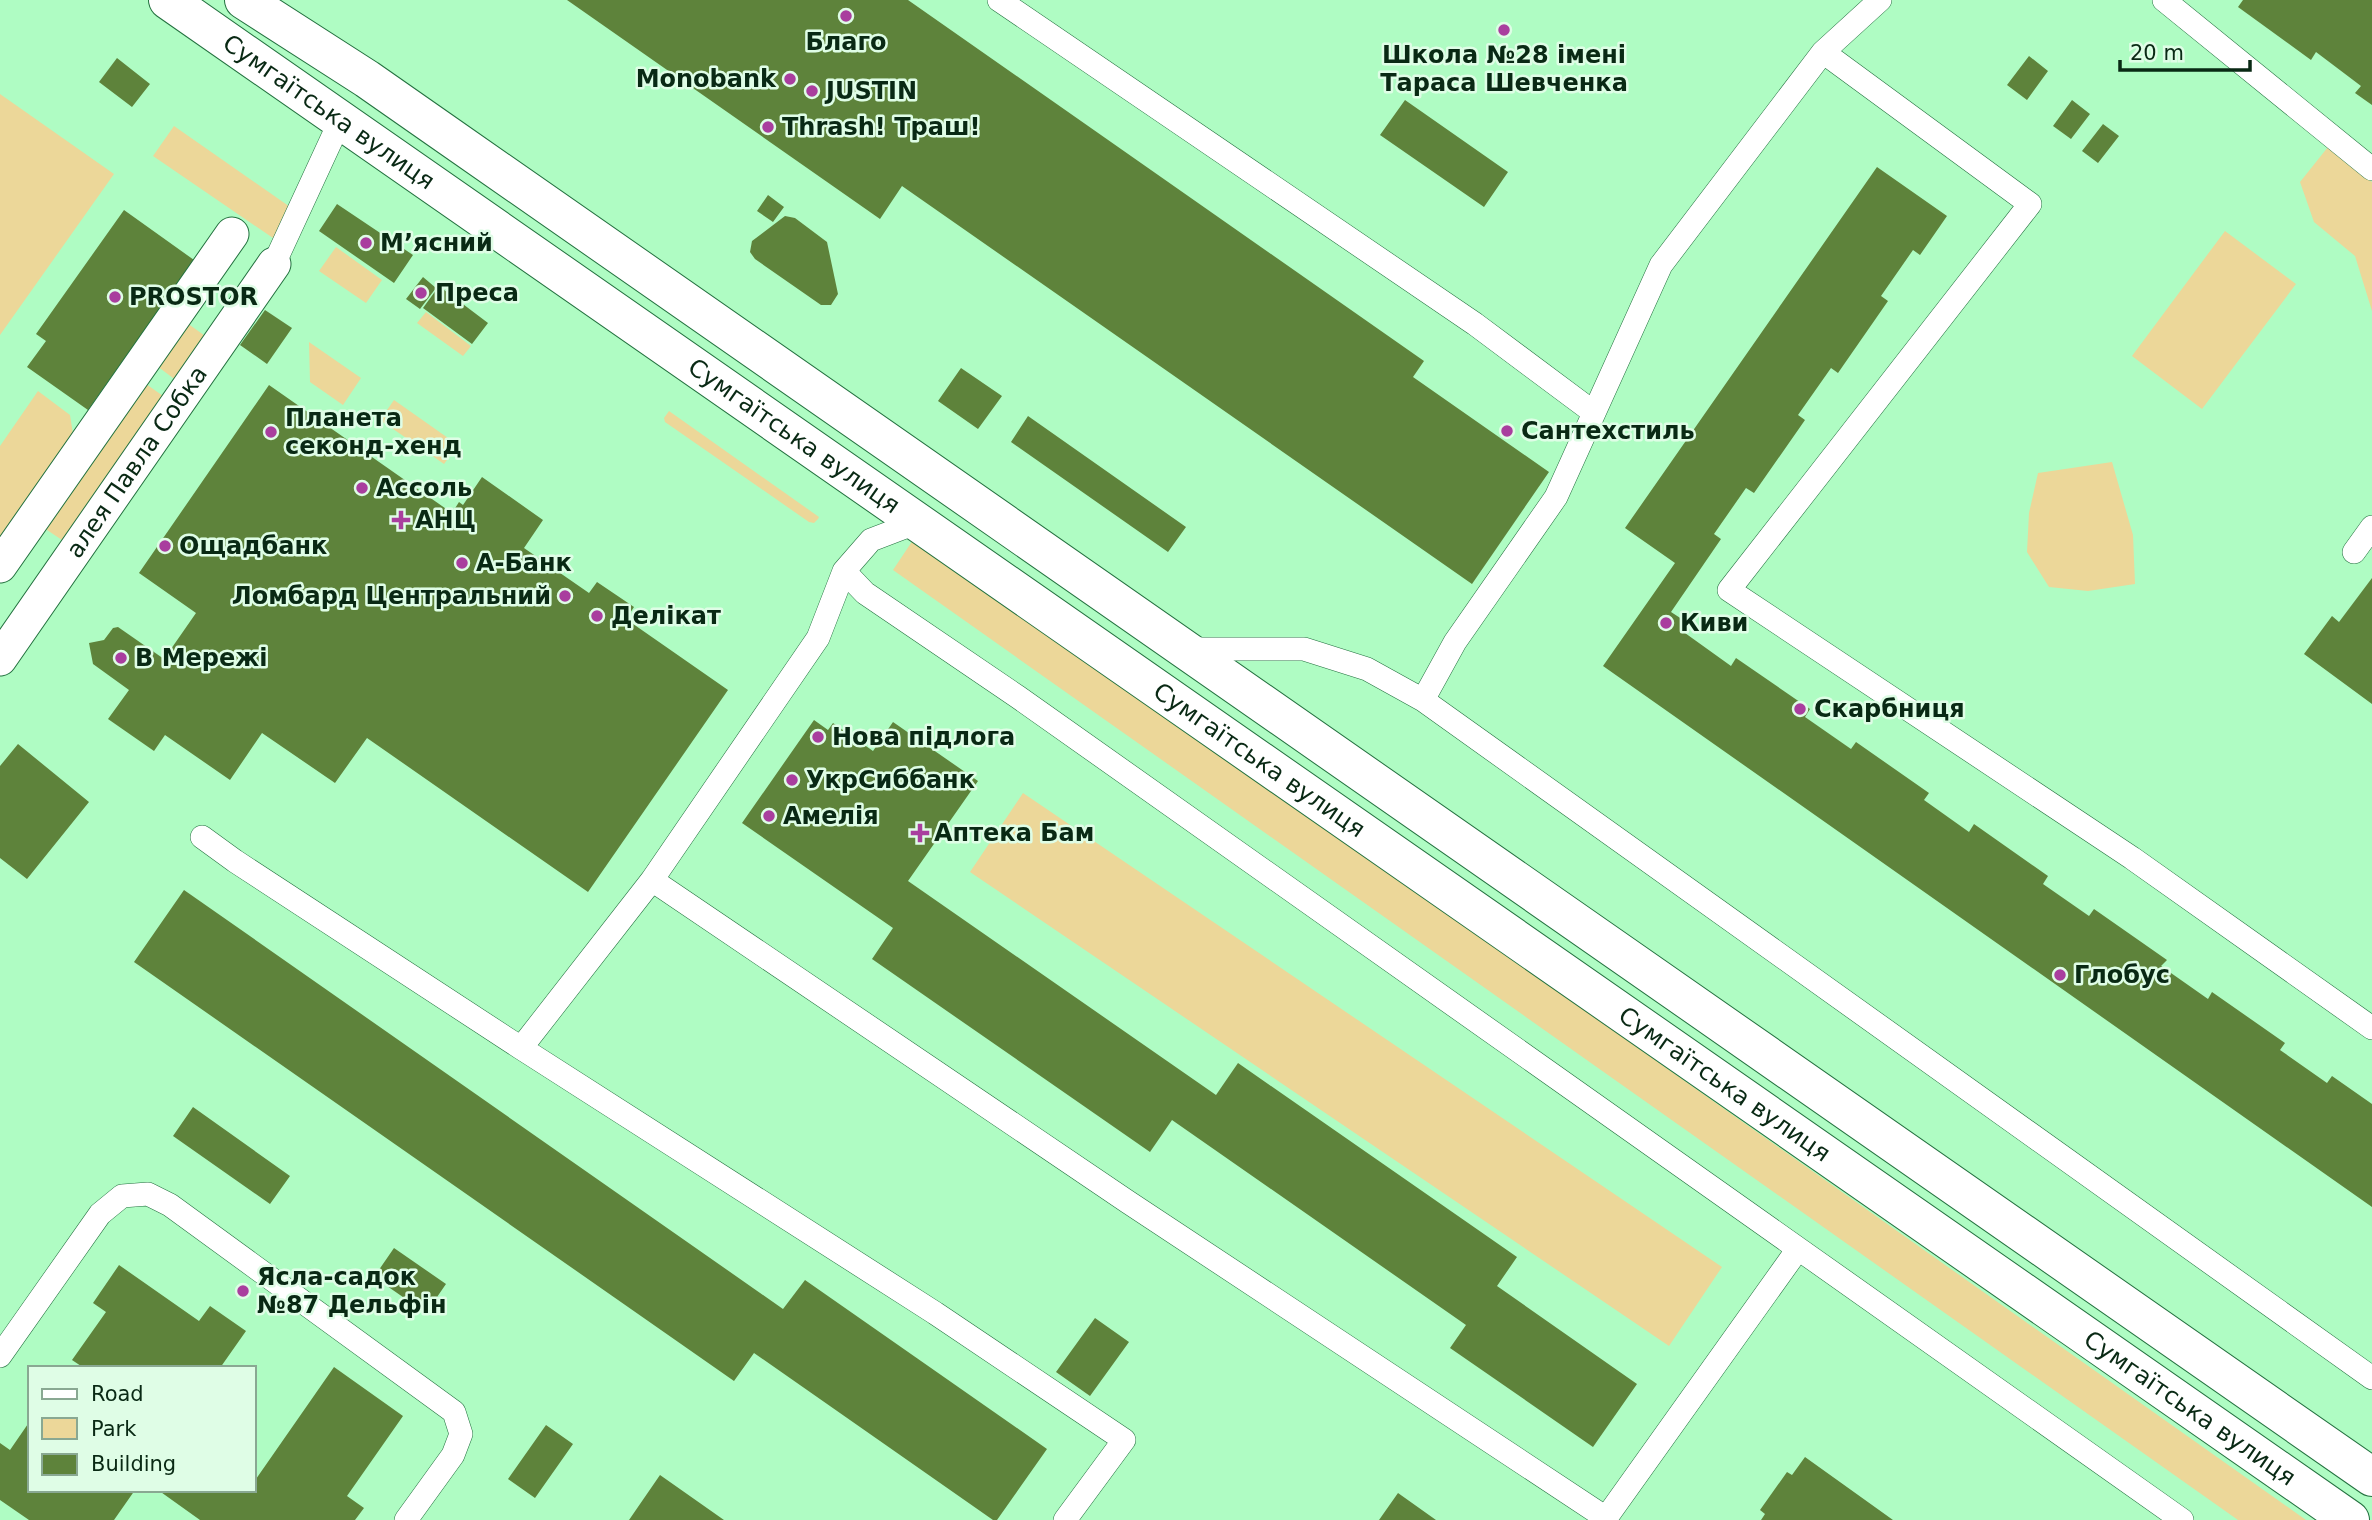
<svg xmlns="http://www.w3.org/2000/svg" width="2372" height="1520" viewBox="0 0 2372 1520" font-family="'DejaVu Sans',sans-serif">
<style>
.green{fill:#ecd799}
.building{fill:#5e833b}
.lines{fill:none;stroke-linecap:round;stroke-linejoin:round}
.service-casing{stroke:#23713f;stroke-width:24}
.pedestrian-casing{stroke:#23713f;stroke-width:35}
.primary-casing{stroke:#23713f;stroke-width:40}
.service{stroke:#fff;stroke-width:23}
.pedestrian{stroke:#fff;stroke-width:33}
.primary{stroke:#fff;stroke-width:38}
.poi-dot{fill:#a93e9e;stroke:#dffde6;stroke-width:2.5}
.labels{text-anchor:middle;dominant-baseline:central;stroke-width:5;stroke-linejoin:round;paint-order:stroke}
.poi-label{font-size:24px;font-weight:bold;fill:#092914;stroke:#dffde6;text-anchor:start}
.street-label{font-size:24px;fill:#092914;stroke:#dffde6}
</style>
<rect width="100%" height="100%" fill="#affcc3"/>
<!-- green -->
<path class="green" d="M0 94 114 174 0 335Z
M174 126 293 209 273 238 153 156Z
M2328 147 2372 182V311L2355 256 2314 222 2300 182Z
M2225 231 2296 284 2202 409 2132 356Z
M336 247 382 280 366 303 319 271Z
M426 312 471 346 463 356 417 323Z
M187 323 208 338 177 381 157 366Z
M309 342 361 378 343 405 310 382Z
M146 384 166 398 65 542 44 528Z
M38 391 70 415 73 434 0 539V446Z
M394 400 458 445 444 464 380 420Z
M669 411 819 517 818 519 814 523 809 522 665 422 664 418Z
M2112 462 2133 535 2135 584 2088 591 2049 587 2027 552 2029 513 2038 473Z
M915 537 2306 1520H2238L893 570Z
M1023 793 1722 1267 1669 1346 970 872Z"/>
<!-- building -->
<path class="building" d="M567 0H908L1424 361 1413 377 1549 472 1472 584 902 186 880 219Z
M2243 0H2372V105L2355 93 2361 86 2316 52 2311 60 2238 7Z
M2029 56 2048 71 2027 100 2007 85Z
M117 58 150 84 132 107 99 82Z
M1405 100 1508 172 1484 207 1380 135Z
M2072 100 2090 114 2071 139 2053 126Z
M2103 124 2119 136 2098 163 2082 151Z
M1877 167 1947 216 1920 255 1913 250 1881 296 1888 301 1838 373 1831 368 1798 415 1805 420 1754 493 1746 488 1714 534 1721 539 1671 612 1691 625 1685 633 1731 666 1736 658 1810 709 1805 717 1851 749 1856 742 1929 793 1924 800 1969 832 1974 824 2048 876 2043 884 2089 916 2094 909 2167 960 2161 966 2208 999 2212 992 2285 1043 2280 1050 2327 1083 2332 1076 2372 1104V1207L1603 666 1675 563 1625 528Z
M768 195 784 207 773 222 757 211Z
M337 204 413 255 394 283 319 231Z
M124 210 194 260 88 410 27 367 46 341 36 334Z
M785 216 795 218 827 242 838 294 831 305H821L755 259 750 252 752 241Z
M423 277 436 288 420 309 406 299Z
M439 286 488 323 472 344 423 308Z
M265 310 292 328 267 364 240 345Z
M961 368 1002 396 978 429 938 401Z
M269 385 452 513 459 502 463 505 482 477 543 520 524 548 589 593 597 582 634 607 626 619 728 690 588 892 367 738 335 783 262 733 230 780 165 735 154 751 108 719 129 690 93 664 89 643 104 640 113 628 118 627 164 659 196 613 139 573Z
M1028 416 1186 527 1168 552 1011 442Z
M2372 578V704L2304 654 2332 616 2339 622Z
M814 720 828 730 833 723 873 751 893 722 978 781 908 881 1216 1095 1238 1063 1517 1257 1497 1286 1637 1384 1593 1447 1450 1348 1466 1325 1172 1120 1150 1152 872 959 893 928 742 823Z
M18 744 89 802 27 879 0 858V766Z
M184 890 783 1309 805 1280 1047 1449 997 1520H993L754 1353 734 1381 134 962Z
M193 1107 290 1176 270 1204 173 1136Z
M394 1248 446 1284 426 1313 374 1277Z
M119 1265 199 1321 210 1306 246 1331 220 1368H84L72 1360 106 1312 93 1303Z
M1095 1318 1129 1342 1090 1396 1056 1372Z
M334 1367 403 1416 347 1496 364 1508 355 1520H200L158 1490H254V1477L256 1479Z
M30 1421V1490H135L114 1520H29L0 1500V1443L10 1450Z
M546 1425 573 1444 535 1498 508 1479Z
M1805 1457 1893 1520H1761L1765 1514 1760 1510 1787 1472 1792 1475Z
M660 1475 724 1520H629Z
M1398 1493 1436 1520H1379Z"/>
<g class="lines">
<!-- service casing -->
<g class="service-casing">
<path id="service" d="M999 0 1475 324 1593 412
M2164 0 2372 169
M1823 52 2030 204 1729 590 2132 858 2372 1028
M274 264 341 119
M918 522 871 540 844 571 818 638 652 880 521 1048 935 1313 1124 1440 1065 1520
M2354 552 2372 527
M844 571 865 593 1018 697 2182 1520
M1187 649H1304L1367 669 1423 700 2372 1378
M1423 700 1455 642 1556 497 1661 265 1823 52 1880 0
M202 837 235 861 521 1048
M652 880 1128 1202 1606 1518 1604 1520
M0 1356 100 1214 122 1196 148 1194 170 1205 454 1412 461 1434 453 1455 406 1520
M1606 1518 1798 1249"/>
</g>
<!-- pedestrian casing -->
<g class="pedestrian-casing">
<g id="pedestrian">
<path d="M0 566 232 234"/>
<path id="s1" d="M0 659 274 264"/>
</g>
</g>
<!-- primary casing -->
<g class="primary-casing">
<g id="primary">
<path id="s2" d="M168 0 2350 1520"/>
<path d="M244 0 367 79 440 130 2372 1477"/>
</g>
</g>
<!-- service -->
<use href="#service" class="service"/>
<!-- pedestrian -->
<use href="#pedestrian" class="pedestrian"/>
<!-- primary -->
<use href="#primary" class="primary"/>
</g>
<!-- markers -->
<g class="poi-dot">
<circle cx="846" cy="16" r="7"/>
<circle cx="1504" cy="30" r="7"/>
<circle cx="790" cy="79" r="7"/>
<circle cx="812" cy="91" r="7"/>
<circle cx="768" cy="127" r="7"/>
<circle cx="366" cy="243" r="7"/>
<circle cx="421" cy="293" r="7"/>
<circle cx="115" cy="297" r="7"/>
<circle cx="1507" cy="431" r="7"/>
<circle cx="271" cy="432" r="7"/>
<circle cx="362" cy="488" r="7"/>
<path d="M397.5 509.5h7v7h7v7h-7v7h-7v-7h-7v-7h7z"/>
<circle cx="165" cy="546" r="7"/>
<circle cx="462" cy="563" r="7"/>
<circle cx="565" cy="596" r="7"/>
<circle cx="597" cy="616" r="7"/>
<circle cx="1666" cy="623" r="7"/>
<circle cx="121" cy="658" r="7"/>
<circle cx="1800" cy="709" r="7"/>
<circle cx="818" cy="737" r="7"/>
<circle cx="792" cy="780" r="7"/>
<circle cx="769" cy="816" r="7"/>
<path d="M916.5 822.5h7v7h7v7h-7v7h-7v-7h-7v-7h7z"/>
<circle cx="2060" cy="975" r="7"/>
<circle cx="243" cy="1291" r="7"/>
</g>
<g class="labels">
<!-- poi labels -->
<g class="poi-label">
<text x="846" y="42" text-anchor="middle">Благо</text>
<text x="1504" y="55" text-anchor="middle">Школа №28 імені<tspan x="1504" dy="28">Тараса Шевченка</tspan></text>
<text x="776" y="79" text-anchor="end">Monobank</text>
<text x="826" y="91">JUSTIN</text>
<text x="782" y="127">Thrash! Траш!</text>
<text x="380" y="243">М’ясний</text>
<text x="435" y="293">Преса</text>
<text x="129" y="297">PROSTOR</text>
<text x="285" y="418">Планета<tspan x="285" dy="28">секонд-хенд</tspan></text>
<text x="1521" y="431">Сантехстиль</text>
<text x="376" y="488">Ассоль</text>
<text x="415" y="520">АНЦ</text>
<text x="179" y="546">Ощадбанк</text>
<text x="476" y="563">А-Банк</text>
<text x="551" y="596" text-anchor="end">Ломбард Центральний</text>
<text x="611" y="616">Делікат</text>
<text x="1680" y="623">Киви</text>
<text x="135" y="658">В Мережі</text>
<text x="1814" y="709">Скарбниця</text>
<text x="832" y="737">Нова підлога</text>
<text x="806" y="780">УкрСиббанк</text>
<text x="783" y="816">Амелія</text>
<text x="934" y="833">Аптека Бам</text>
<text x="2074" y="975">Глобус</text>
<text x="257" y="1277">Ясла-садок<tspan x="257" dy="28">№87 Дельфін</tspan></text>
</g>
<!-- street labels -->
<g class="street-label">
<text stroke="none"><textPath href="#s2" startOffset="196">Сумгаїтська вулиця</textPath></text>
<text stroke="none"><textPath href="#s2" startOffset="763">Сумгаїтська вулиця</textPath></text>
<text stroke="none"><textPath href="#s1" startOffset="240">алея Павла Собка</textPath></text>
<text stroke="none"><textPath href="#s2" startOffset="1330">Сумгаїтська вулиця</textPath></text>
<text stroke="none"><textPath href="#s2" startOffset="1897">Сумгаїтська вулиця</textPath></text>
<text stroke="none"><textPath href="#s2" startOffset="2464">Сумгаїтська вулиця</textPath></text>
</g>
</g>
<!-- legend -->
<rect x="28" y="1366" width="228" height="126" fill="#dffde6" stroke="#89a892" stroke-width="2"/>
<rect x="42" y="1389" width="35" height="10" fill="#ffffff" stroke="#89a892" stroke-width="2"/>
<text x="91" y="1401" font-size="21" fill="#092914">Road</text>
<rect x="42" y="1418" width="35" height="21" fill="#ecd799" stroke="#89a892" stroke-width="2"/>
<text x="91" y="1436" font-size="21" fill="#092914">Park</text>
<rect x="42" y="1454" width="35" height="21" fill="#5e833b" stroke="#89a892" stroke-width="2"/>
<text x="91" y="1471" font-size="21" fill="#092914">Building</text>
<!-- scale -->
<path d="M2120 60v10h130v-10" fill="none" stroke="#092914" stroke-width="3.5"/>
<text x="2130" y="60" font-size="21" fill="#092914" stroke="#dffde6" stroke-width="5" paint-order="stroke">20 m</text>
</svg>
